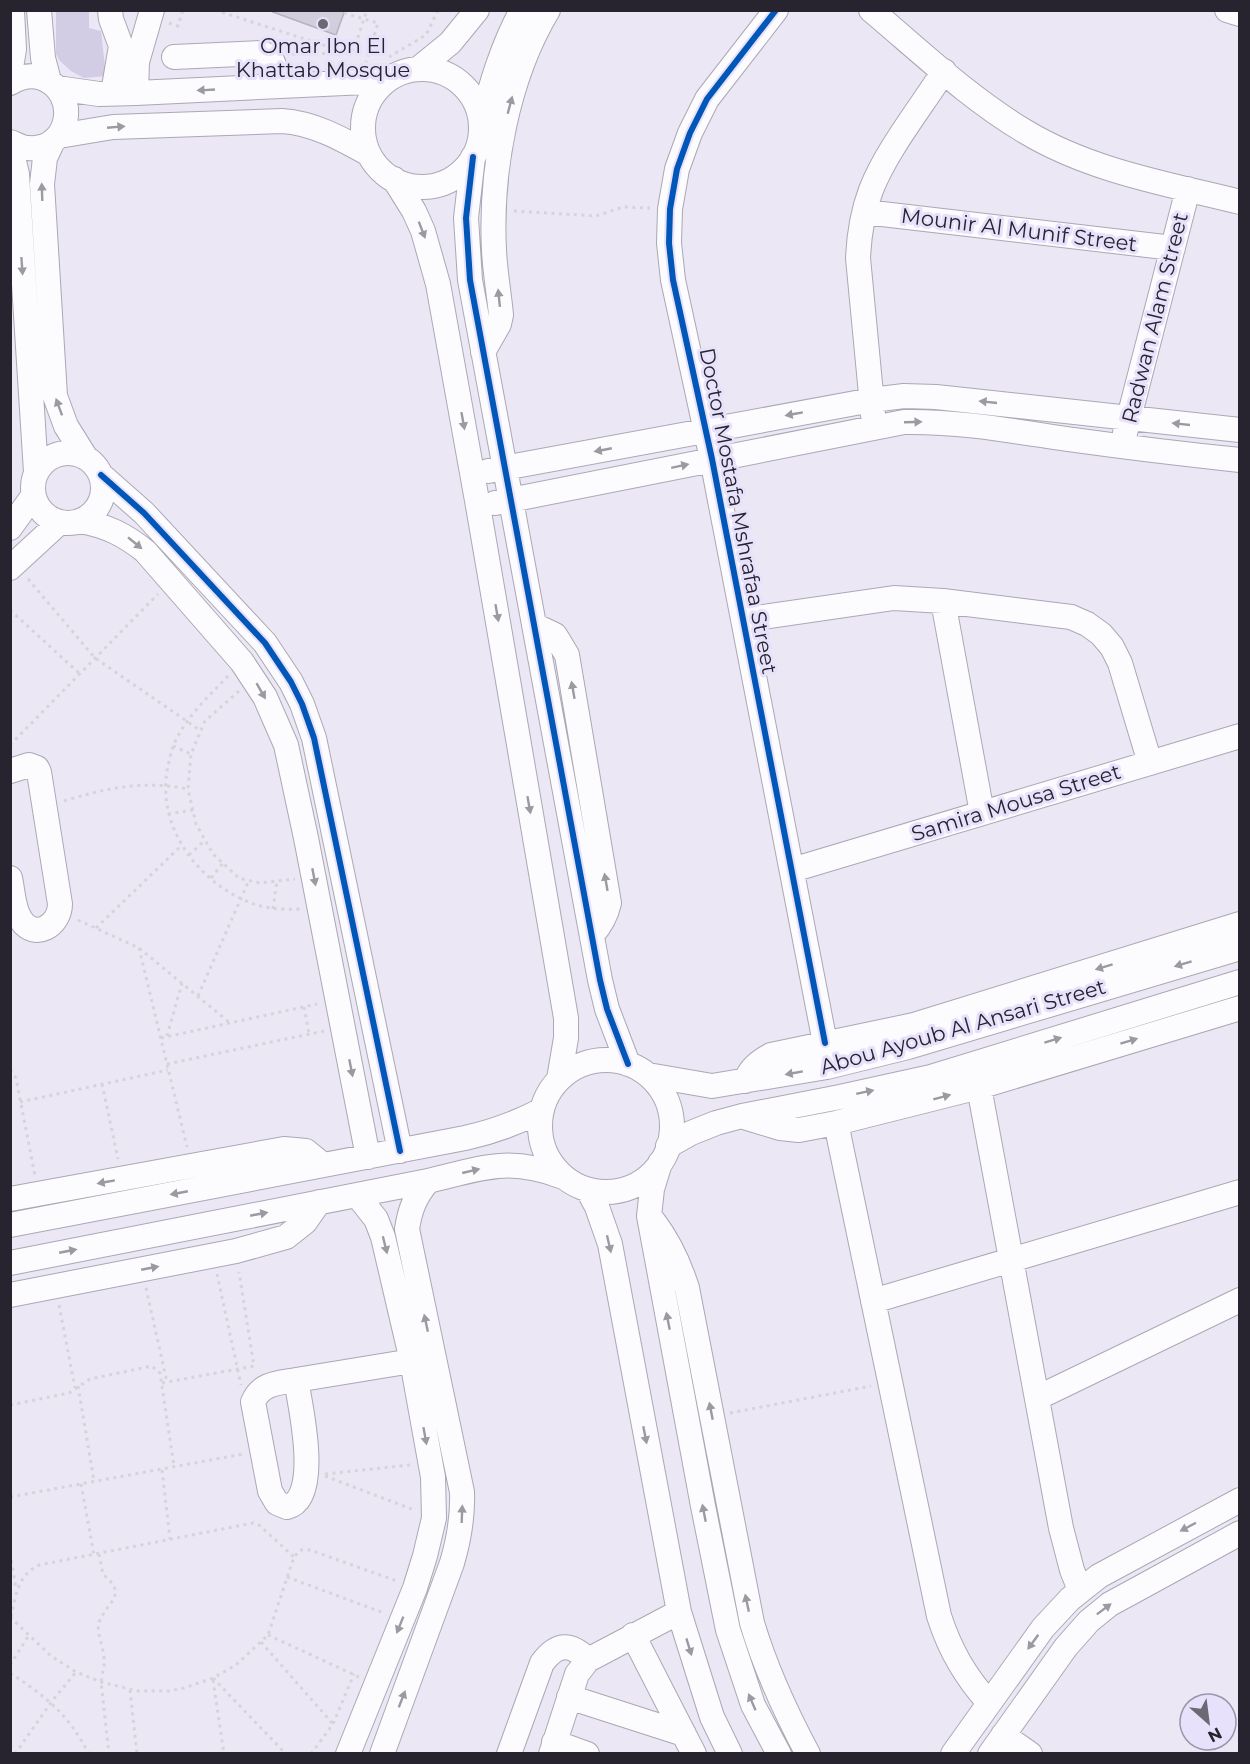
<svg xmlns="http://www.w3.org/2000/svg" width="1250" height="1764" font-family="Montserrat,sans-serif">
<rect width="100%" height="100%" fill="#ebe7f5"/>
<!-- green -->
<path fill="#d3cce5" d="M56,11H89V28L101,31L106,76L84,78L71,71L60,61L56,54Z"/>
<!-- building -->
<path fill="#d3cede" stroke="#b6b2bf" stroke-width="1.5" d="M274,10H345L336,35L273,12Z"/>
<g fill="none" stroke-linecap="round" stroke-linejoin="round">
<defs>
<path id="minor" d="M39,10L43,58L49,81
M110,10L111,19L121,46L113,93
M776,10L707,99L690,133L677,169L670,209L669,243L673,280L712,459L825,1043
M871,10C921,52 970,99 1026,132C1091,171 1168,184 1240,202
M1227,10L1240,14
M174,57L262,53C278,59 275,72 274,86
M418,69L450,43L477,10
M363 128a59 59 0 1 1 118 0a59 59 0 1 1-118 0Z
M10,74L14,49L12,10
M10,83C20,77 31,74 42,78C81,93 70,152 28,148C23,148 16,144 10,142
M57,88L99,94L136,93L366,82L390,78
M136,93L137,62L152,10
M481,124C491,84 502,47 522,10
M59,136L113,127L282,121C314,123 342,139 369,154
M53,141L45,158L42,184L55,396L66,426L86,458
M10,145L17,174L36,472
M473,157L466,218L470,280L600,980L607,1009L628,1064
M394,179L414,211L423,231L438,284L478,506L566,1018V1038L559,1079
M865,212L1173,248
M483,352L499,324L501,315C499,293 495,272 494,250C490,172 507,78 548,10
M873,415L858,258C859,235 863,211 871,190C886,151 921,107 944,71
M1125,433L1188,189
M33 488a35 35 0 1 1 70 0a35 35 0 1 1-70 0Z
M488,471L872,400L904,396L936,397L1240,430
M101,475L144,513L265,643L291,682L302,704L314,738L400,1151
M495,503L904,422C959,421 1013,431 1067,439C1125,447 1182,454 1240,460
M81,521C107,526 125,535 145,551L242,662L265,697L286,745L306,838L368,1157
M10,528L33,496
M10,568L60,522
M943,601L982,813
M743,620L894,598L943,601L1071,617L1087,624L1101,634L1112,647L1120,663L1150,763
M534,625L555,635L567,655L609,903C606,916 601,925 592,935
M10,771L29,765L37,768L39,772L60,904C60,925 35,941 21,920C13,909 13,891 10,878
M792,870L1240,736
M540 1126a66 66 0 1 1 132 0a66 66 0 1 1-132 0Z
M648,1075L712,1086L827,1067L908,1047L1240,948
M745,1081C751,1068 758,1062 771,1055L914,1025L1240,924
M979,1087L1061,1528L1072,1570L1080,1590
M744,1117L780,1128L799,1130L836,1123L979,1087L1240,1008
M836,1123L939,1616C950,1650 965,1676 989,1703
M668,1146L691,1133L716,1123L742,1116L840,1097L931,1077L1240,982
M660,1163L652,1189L649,1216L703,1506L728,1630L753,1705L779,1754
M588,1190L597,1207L610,1244L679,1612L712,1717L730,1754
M10,1199L284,1149L306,1151L323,1165
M654,1222C670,1243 679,1263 687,1288L752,1623C766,1670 785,1711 808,1754
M10,1225L465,1138C493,1132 517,1123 542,1110
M10,1263L428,1181C482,1168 509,1156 563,1177
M10,1295L236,1251L286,1237L305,1222L319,1202
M873,1301L1240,1192
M296,1380C300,1404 322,1499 287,1507L277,1503L270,1491L253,1402C261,1383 278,1383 296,1380Z
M296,1380L412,1361
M1037,1398L1240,1300
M633,1635L694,1754
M569,1697L684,1734
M1003,1735L1030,1754
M554,1742L587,1754
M348,1754L415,1588L425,1556L434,1518L433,1477L427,1444L412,1361L383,1237L376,1219L357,1195
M382,1754L452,1563C459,1539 463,1517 462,1492L407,1229C410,1209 415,1197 428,1181
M509,1754L542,1663C557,1643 570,1642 588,1660
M551,1754L577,1674L588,1660L679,1612
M953,1754L1043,1628L1070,1599L1099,1576L1240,1500
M990,1754L1066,1647L1089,1621L1110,1604L1134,1591L1240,1533"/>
</defs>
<!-- minor casing -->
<use href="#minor" stroke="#aba8b4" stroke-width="26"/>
<!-- path -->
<path stroke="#d6d4d9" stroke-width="3" stroke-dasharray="3 4.5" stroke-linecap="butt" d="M215,10L345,52
M344,13L378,23L366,62
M169,23L178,26L183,10
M292,54L348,53L354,49L367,10
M389,57L426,35L438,10
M514,211L596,216L623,207L650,208
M28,579L95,658L201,731
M10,610L80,674
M228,676C208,697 186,717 174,744C171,750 170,759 168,766C155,825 197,882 251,903C267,909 284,910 301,909
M239,691L205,721L191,754L188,789L196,824L213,854L239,878L260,883L295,879
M10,745L158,594
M173,746L191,754
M64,801C106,788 144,780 188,789
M168,814L193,810
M189,855L205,840
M211,878L223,863
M273,909L277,881
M78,920L139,948L230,1023
M96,928L181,846
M139,948L187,1147
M198,996L249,880
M304,1007L309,1034
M167,1036L182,983
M161,1038L317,1004
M167,1064L324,1031
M10,1070L16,1078L35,1176
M102,1084L118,1159
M20,1102L168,1070
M217,1274L241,1385
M146,1288L167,1382
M59,1305L75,1388
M162,1383L254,1366L239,1272
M78,1386L94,1481
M10,1405L69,1393L90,1379L152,1366L160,1373L174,1466
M730,1413L871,1386
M162,1470L170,1539
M325,1474L410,1465
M325,1476L414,1510
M81,1484L94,1555
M10,1497L243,1454
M10,1553L16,1588
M99,1554L103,1574L112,1583L116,1591L114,1599L105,1611L99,1622L98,1630L104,1655V1666L101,1682L109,1754
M287,1577L384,1613
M10,1617L51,1656L76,1672L101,1682L138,1691H169L184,1688L213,1678L236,1665L268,1635L294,1557L300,1550H310L397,1581
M11,1617C16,1595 17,1576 39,1565L253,1523L259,1525L294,1557
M268,1635L359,1677
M261,1642L333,1724
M10,1665L29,1635
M10,1673C48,1698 67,1713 89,1754
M213,1678L286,1754
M213,1680L224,1754
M130,1690L137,1754
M15,1754L52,1701L76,1672
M311,1754L333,1724L354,1674"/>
<!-- minor -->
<use href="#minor" stroke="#fcfbfe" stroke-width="24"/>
<defs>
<path id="cycleway" d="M776,10L707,99L690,133L677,169L670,209L669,243L673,280L712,459L825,1043
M473,157L466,218L470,280L600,980L607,1009L628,1064
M101,475L144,513L265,643L291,682L302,704L314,738L400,1151"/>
</defs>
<!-- cycleway casing -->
<use href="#cycleway" stroke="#e8e1fb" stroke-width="10"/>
<!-- cycleway -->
<use href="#cycleway" stroke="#0057b8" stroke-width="6"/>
</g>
<!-- one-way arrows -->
<defs><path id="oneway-solid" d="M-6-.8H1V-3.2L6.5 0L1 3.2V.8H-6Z" transform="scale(1.5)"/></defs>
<g fill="#9c9aa1">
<use href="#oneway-solid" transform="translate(206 90) rotate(177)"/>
<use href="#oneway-solid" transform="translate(510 105) rotate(-75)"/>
<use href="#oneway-solid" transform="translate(116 127) rotate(-5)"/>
<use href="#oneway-solid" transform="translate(42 192) rotate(-92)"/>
<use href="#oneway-solid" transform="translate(422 230) rotate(69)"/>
<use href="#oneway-solid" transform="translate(22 266) rotate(86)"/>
<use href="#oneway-solid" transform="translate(499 298) rotate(-96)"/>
<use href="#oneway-solid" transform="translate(988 402) rotate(-174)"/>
<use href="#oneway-solid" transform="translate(59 407) rotate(-110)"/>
<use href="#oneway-solid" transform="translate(794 414) rotate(170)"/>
<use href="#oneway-solid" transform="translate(463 421) rotate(80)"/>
<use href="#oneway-solid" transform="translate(913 422) rotate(-2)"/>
<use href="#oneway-solid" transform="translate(1181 424) rotate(-174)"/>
<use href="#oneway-solid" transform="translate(603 450) rotate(169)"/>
<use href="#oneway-solid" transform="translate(680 466) rotate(-12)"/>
<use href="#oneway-solid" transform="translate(135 543) rotate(39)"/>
<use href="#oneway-solid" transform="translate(497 613) rotate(80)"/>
<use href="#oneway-solid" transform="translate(573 690) rotate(-100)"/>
<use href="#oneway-solid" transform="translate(261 691) rotate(60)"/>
<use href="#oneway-solid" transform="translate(529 805) rotate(80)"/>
<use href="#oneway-solid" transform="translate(314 877) rotate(79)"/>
<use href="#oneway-solid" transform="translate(606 882) rotate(-100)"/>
<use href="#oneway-solid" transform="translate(1183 964) rotate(163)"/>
<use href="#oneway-solid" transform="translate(1104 967) rotate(163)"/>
<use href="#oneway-solid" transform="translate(1053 1040) rotate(-17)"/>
<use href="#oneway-solid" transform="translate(1129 1041) rotate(-17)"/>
<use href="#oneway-solid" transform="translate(351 1068) rotate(79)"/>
<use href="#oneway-solid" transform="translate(794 1073) rotate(170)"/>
<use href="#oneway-solid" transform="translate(865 1092) rotate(-12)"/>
<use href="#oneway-solid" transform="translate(942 1097) rotate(-15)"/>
<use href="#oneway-solid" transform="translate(471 1171) rotate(-13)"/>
<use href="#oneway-solid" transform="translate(106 1182) rotate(170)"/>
<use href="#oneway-solid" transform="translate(179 1193) rotate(169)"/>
<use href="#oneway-solid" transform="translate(259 1214) rotate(-11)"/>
<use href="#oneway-solid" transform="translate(609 1244) rotate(77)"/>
<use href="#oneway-solid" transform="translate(385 1245) rotate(76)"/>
<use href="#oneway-solid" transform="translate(68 1251) rotate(-11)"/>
<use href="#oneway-solid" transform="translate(150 1268) rotate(-11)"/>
<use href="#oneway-solid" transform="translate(668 1321) rotate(-101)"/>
<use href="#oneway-solid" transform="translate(426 1323) rotate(-102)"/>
<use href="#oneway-solid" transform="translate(711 1411) rotate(-101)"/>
<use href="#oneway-solid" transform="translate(645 1435) rotate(79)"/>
<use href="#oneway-solid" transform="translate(425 1436) rotate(80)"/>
<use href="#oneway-solid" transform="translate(704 1513) rotate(-101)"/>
<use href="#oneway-solid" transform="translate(462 1514) rotate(-88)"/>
<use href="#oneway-solid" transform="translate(1188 1527) rotate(152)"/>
<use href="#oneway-solid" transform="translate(747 1603) rotate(-102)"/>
<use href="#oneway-solid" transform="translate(1104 1609) rotate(-37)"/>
<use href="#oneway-solid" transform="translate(400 1625) rotate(112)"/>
<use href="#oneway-solid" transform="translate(1033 1642) rotate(126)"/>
<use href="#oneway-solid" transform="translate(689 1647) rotate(73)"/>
<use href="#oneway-solid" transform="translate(402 1699) rotate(-69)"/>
<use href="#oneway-solid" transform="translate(752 1702) rotate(-113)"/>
</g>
<!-- markers -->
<circle fill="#6c6874" stroke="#e8e1fb" stroke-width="2" cx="323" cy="24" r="6"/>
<g text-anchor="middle" stroke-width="6" stroke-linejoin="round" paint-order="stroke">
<!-- poi labels -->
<g font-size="21" fill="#27242f" stroke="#e8e1fb">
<text x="323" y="53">Omar Ibn El<tspan x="323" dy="24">Khattab Mosque</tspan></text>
</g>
<!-- street labels -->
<g font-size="21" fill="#27242f" stroke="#e8e1fb">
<text transform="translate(1019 230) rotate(7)" y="7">Mounir Al Munif Street</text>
<text transform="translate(1155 318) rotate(-76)" y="7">Radwan Alam Street</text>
<text transform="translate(738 511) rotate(79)" y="7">Doctor Mostafa Mshrafaa Street</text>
<text transform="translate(1016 803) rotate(-17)" y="7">Samira Mousa Street</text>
<text transform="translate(963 1027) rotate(-16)" y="7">Abou Ayoub Al Ansari Street</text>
</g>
</g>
<!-- border -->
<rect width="1250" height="1764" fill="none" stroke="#27242f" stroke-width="24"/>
<!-- north arrow -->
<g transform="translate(1208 1722) rotate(152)"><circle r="28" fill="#e8e1fb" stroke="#9b95a9" stroke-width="1.5"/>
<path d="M0-4.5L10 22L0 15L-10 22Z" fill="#6c6874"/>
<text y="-9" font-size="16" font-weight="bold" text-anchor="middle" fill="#27242f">N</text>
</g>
</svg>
